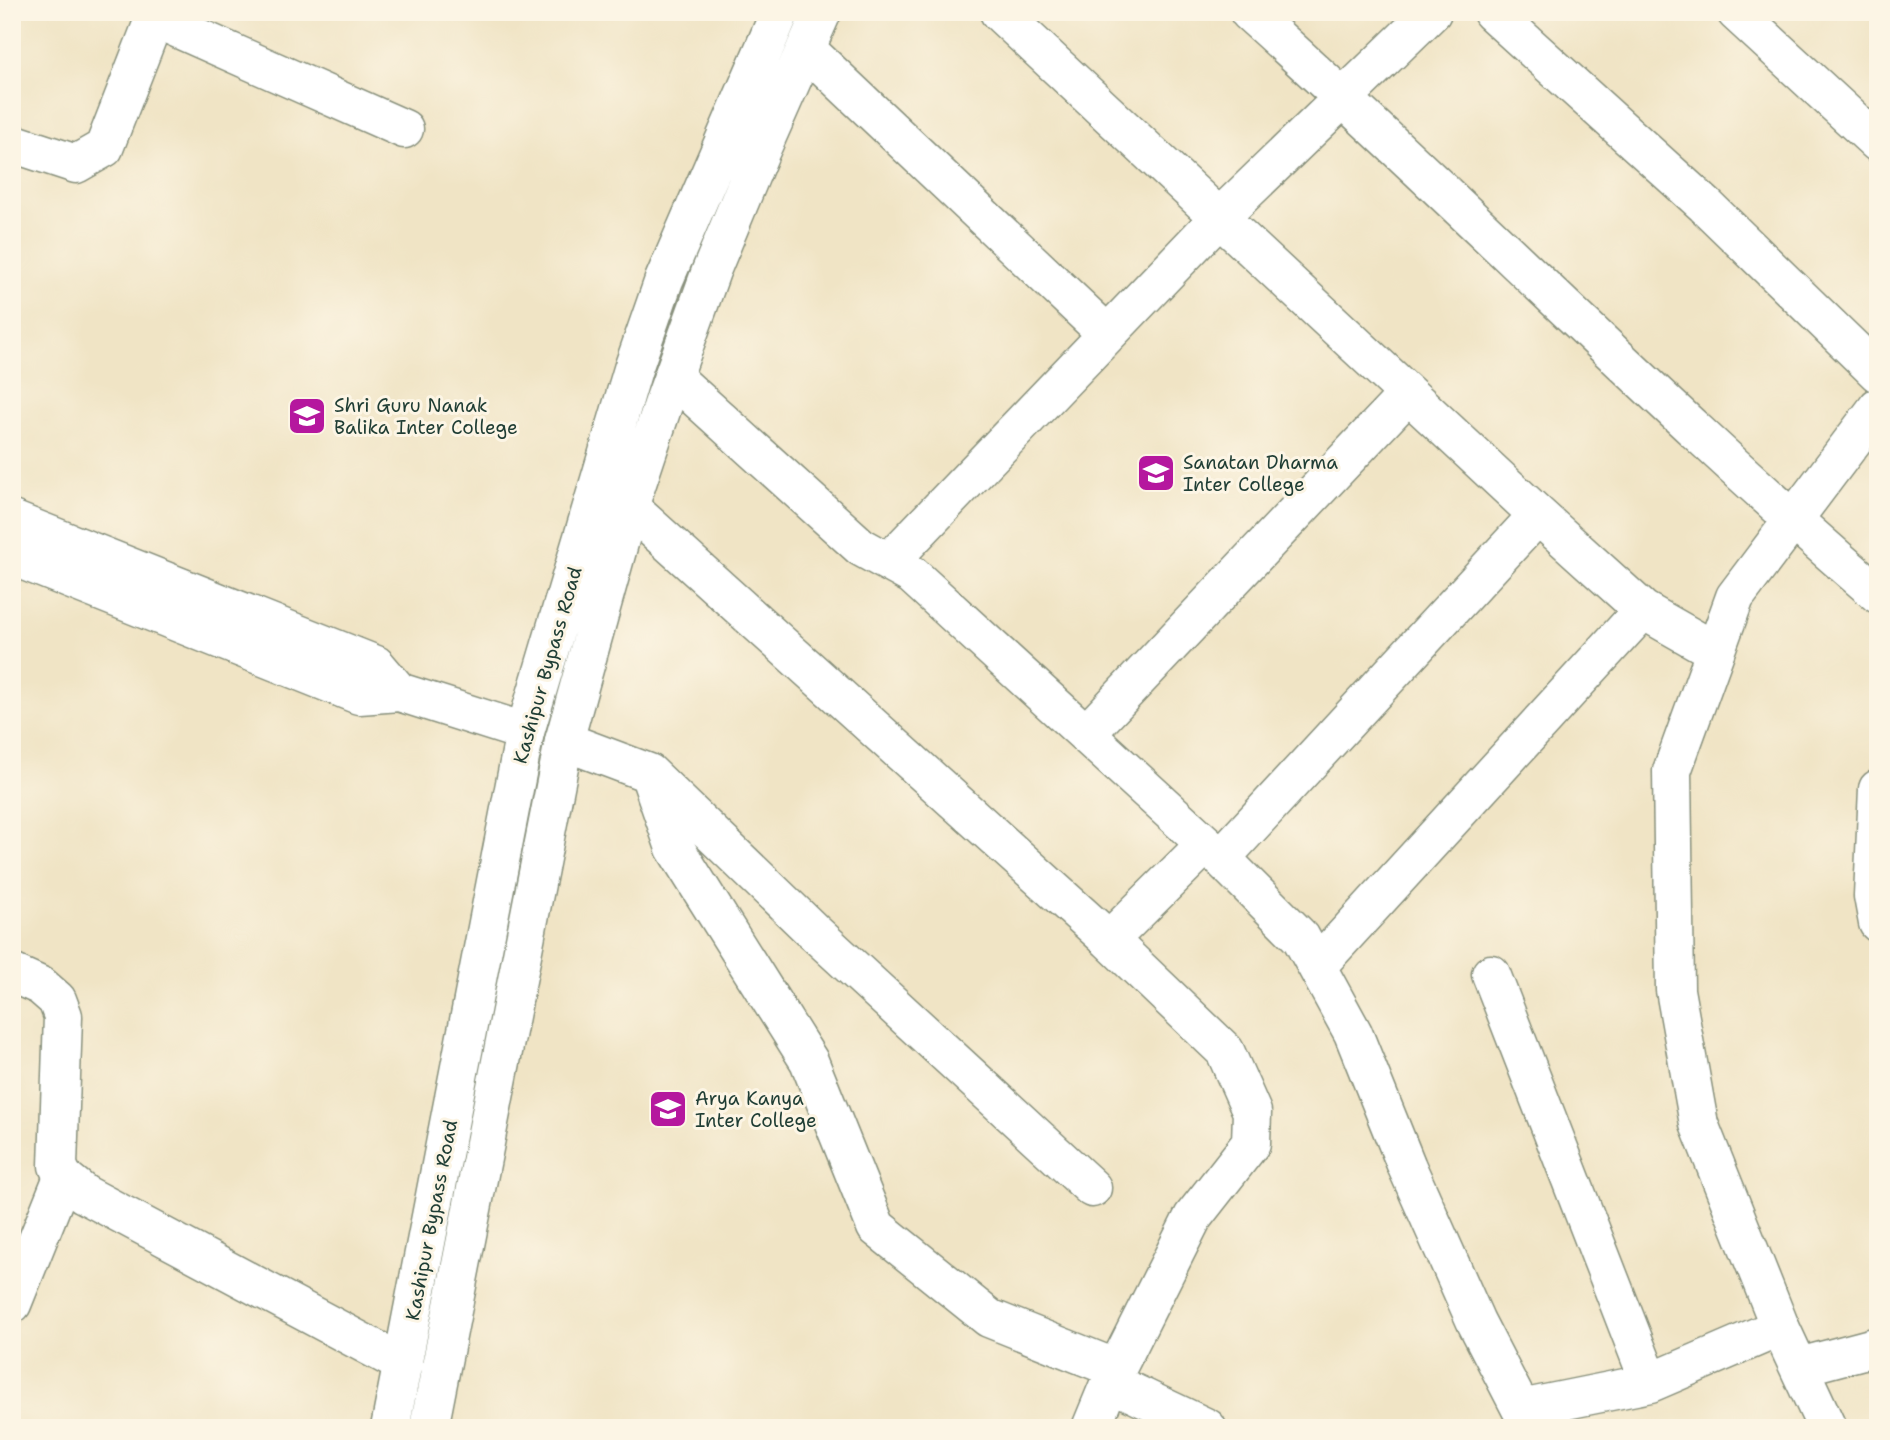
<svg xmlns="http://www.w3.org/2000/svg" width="1890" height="1440" font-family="'Shantell Sans',sans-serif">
<rect width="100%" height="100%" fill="#fcf5e5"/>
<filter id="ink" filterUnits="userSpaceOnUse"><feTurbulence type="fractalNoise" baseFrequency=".0143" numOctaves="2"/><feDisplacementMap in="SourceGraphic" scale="14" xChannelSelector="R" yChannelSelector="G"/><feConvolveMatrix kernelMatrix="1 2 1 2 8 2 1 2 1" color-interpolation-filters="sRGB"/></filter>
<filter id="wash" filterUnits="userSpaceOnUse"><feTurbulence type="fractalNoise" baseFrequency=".00686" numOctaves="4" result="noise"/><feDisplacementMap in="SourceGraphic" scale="28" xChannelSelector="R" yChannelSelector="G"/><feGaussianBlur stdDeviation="1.57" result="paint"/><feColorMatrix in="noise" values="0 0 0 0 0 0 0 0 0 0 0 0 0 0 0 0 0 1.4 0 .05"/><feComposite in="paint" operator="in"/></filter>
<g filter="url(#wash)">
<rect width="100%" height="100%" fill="#f0e4c5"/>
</g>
<g filter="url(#ink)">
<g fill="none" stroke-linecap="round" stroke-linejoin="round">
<defs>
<path id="minor" d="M999,12L1538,515L1643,610L1715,651
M1249,12C1462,203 1661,408 1878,594
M1492,12L1705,205L1878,373
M1736,12L1878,143
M154,18L404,129
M806,49L1107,334
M12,143L76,164L104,148L157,12
M673,377L861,547L912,575L1221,858L1301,938L1353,1033L1407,1167L1476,1322L1521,1409L1650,1383L1780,1327
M629,507L1109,940L1225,1051L1252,1112L1251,1143L1193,1217L1110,1382L1091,1428
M889,562L1220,217L1432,12
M1086,734L1408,394
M564,741L649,773L814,932L1092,1188
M649,773L675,848L809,1061L876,1227L989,1318L1117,1369
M1878,789L1873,896L1878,923
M1221,858L1538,515
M1109,940L1206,844
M1317,966L1643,610
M1491,974L1650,1383
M12,1304L63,1177
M1110,1382L1207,1428"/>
<path id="tertiary" d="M12,520L376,665L399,692
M12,556L359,695L399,692L525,732
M12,973L41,986L57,1000L63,1016L58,1166L63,1177L84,1194L403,1364
M1799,1367L1878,1346
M1827,1428L1780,1327L1699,1124L1675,990L1672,771L1735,597L1878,407"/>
<path id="primary" d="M390,1428L525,732L633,369L664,280L780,12
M429,1428L564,741L629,507L665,399L711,271L761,150L822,12"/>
</defs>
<!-- minor casing -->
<use href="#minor" stroke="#88907c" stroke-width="41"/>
<!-- tertiary casing -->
<use href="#tertiary" stroke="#88907c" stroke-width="41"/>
<!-- primary casing -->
<use href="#primary" stroke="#88907c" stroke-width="41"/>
<!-- minor -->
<use href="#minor" stroke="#fff" stroke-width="38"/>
<!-- tertiary -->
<use href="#tertiary" stroke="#fff" stroke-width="38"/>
<!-- primary -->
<use href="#primary" stroke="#fff" stroke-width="38"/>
</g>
</g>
<!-- icons -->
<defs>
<symbol id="school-square" viewBox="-11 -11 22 22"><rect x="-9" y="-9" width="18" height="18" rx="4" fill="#b5179e" stroke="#fcf5e5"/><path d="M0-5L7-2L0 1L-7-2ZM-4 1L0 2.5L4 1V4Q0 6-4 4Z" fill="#fff"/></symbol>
</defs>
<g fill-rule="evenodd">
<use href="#school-square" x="285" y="394" width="44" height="44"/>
<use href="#school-square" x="1134" y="451" width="44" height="44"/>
<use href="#school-square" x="646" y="1087" width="44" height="44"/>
</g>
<g text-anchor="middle" stroke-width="6" stroke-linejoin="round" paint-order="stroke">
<!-- poi labels -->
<g font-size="19" fill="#1f3d34" stroke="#fcf5e5" text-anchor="start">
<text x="334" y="412">Shri Guru Nanak<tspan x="334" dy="22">Balika Inter College</tspan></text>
<text x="1183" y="469">Sanatan Dharma<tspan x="1183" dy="22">Inter College</tspan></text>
<text x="695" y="1105">Arya Kanya<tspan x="695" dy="22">Inter College</tspan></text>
</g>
<!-- street labels -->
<g font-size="19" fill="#1f3d34" stroke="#fcf5e5">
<text transform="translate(547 665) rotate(-74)" y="7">Kashipur Bypass Road</text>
<text transform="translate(431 1220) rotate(-79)" y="7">Kashipur Bypass Road</text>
</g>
</g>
<!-- margin -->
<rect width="1890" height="1440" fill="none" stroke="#fcf5e5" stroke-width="42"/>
</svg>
